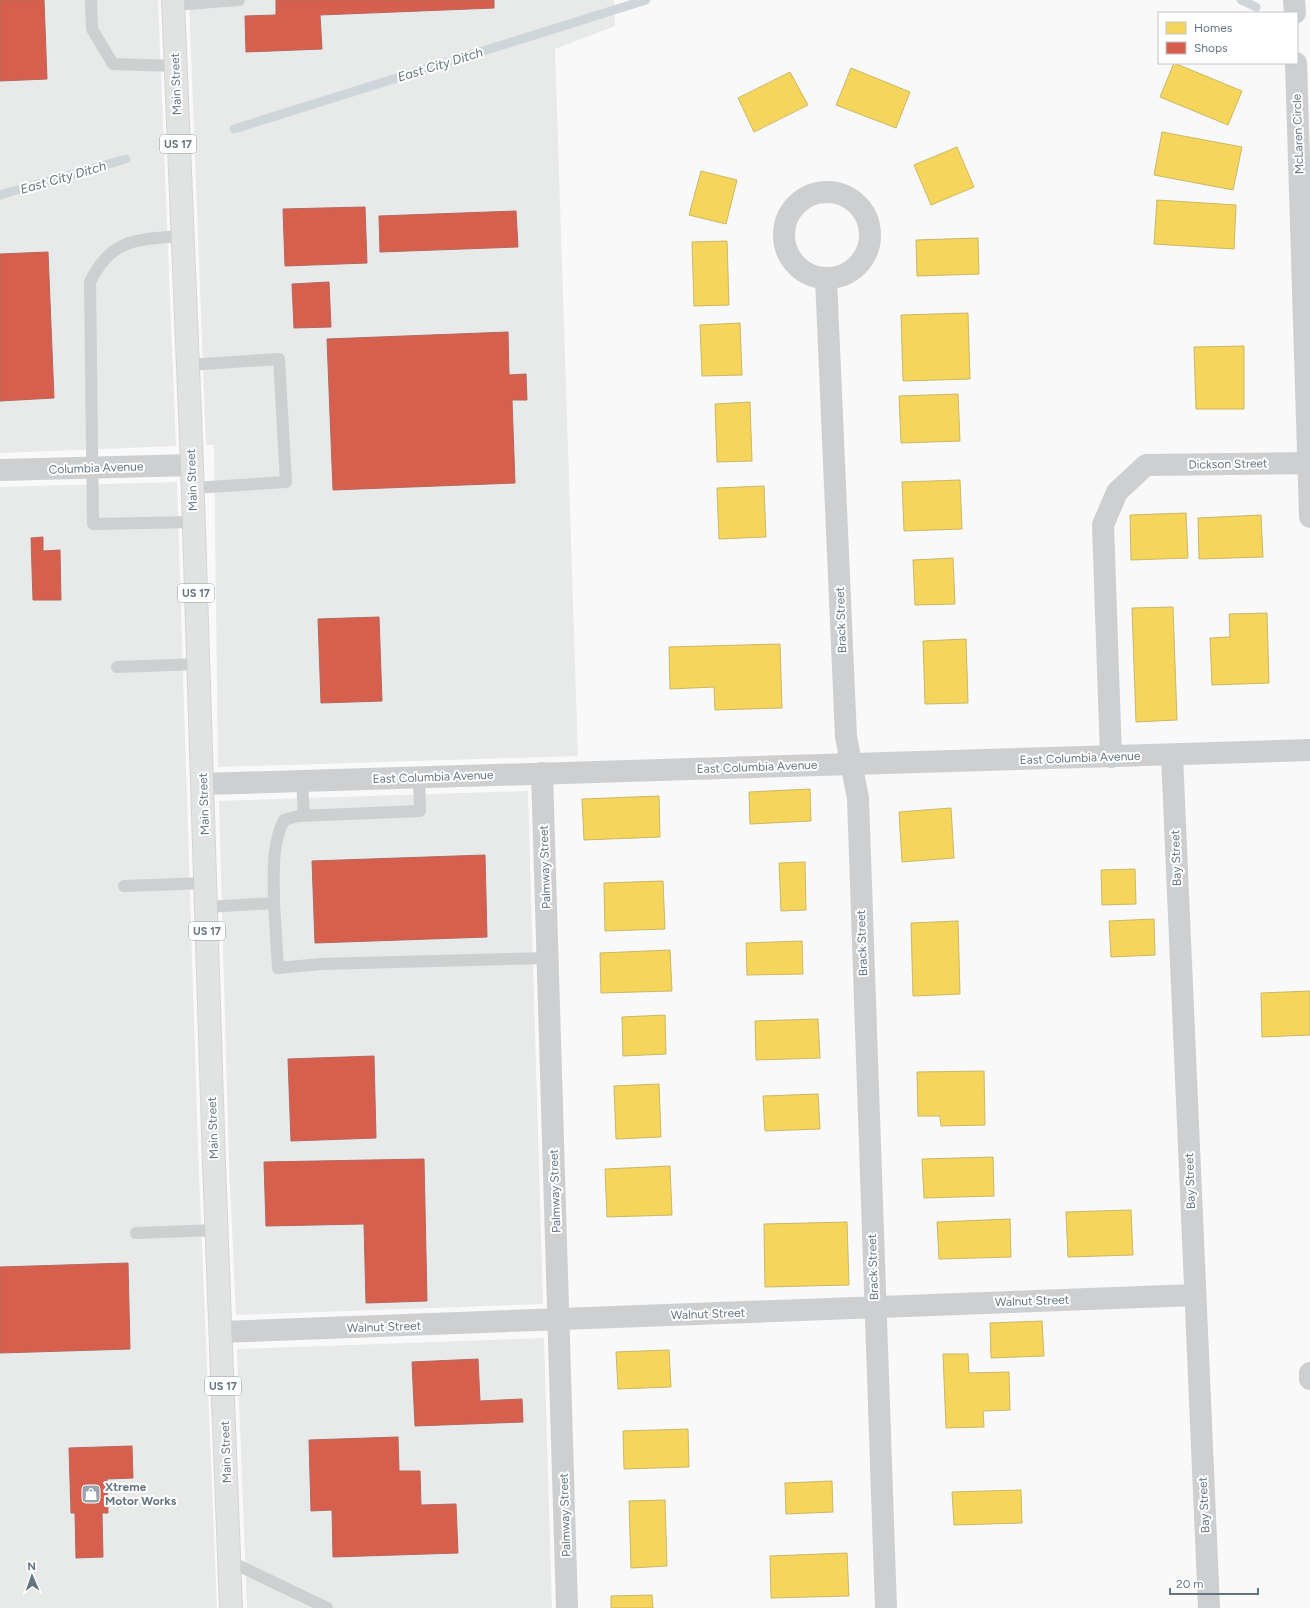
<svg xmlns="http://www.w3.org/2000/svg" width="1310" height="1608" font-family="Figtree,sans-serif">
<rect width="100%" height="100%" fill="#f9f9f9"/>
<!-- built -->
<path fill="#e8e9e9" d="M0,0H158L176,446L0,453Z
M189,0H614L615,26L555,49L578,756L218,767L214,445H206Z
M177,482L198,1148L217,1608H0V487Z
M528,791L543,1304L236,1315L229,1164L219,801Z
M544,1338L552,1608H247L237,1349Z"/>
<!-- homes -->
<path fill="#f6d55c" stroke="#cab868" d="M1174,63L1242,91L1228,125L1160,97Z
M851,68L910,92L896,128L836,105Z
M790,72L808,105L754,132L738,98Z
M1162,132L1242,147L1233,190L1154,175Z
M957,147L974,187L931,205L914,165Z
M701,171L737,180L726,224L689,215Z
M1157,200L1236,205L1234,249L1154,244Z
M978,238L979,274L917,276L916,240Z
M727,241L729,305L694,306L692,242Z
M968,313L970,379L903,381L901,315Z
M740,323L742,375L702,376L700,325Z
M1244,346V409H1196L1194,347Z
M958,394L960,441L901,443L899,396Z
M750,402L752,461L717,462L715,404Z
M960,480L962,529L904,531L902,482Z
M764,486L766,537L719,539L717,488Z
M1186,513L1188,558L1131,560L1130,515Z
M1261,515L1263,557L1199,559L1198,518Z
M953,558L955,604L915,605L913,560Z
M1173,607L1177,720L1136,722L1132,608Z
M1267,613L1269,683L1212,685L1210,638L1230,637L1229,614Z
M966,639L968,703L925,704L923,641Z
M780,644L782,708L715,710L714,687L670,689L669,647Z
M810,789L811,821L750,824L749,792Z
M659,796L660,837L584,840L582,799Z
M951,808L954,858L902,862L899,812Z
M805,862L806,910L781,911L779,863Z
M1135,869L1136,904L1102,905L1101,870Z
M663,881L665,929L605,931L604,883Z
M1154,919L1155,955L1111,957L1109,921Z
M958,921L960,994L913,996L911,923Z
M802,941L803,974L747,975L746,943Z
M670,950L672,991L601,993L600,953Z
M1310,991V1035L1262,1037L1261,993Z
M665,1015L666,1054L623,1056L622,1017Z
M818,1019L820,1058L756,1060L755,1021Z
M984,1071L985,1125L941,1126L940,1116H918L917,1072Z
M659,1084L661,1137L616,1139L614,1086Z
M818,1094L820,1129L765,1131L763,1096Z
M993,1157L994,1196L924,1198L922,1159Z
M670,1166L672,1215L607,1217L605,1169Z
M1131,1210L1133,1255L1068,1257L1066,1212Z
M1010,1219L1011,1257L939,1259L937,1222Z
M847,1222L849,1285L765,1287L764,1224Z
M1042,1321L1044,1356L991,1358L990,1323Z
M669,1350L671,1387L618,1389L616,1352Z
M943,1354H968L969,1373L1009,1372L1010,1410L983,1411L984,1427L946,1428Z
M688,1429L689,1467L624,1469L623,1431Z
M832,1481L833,1512L786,1514L785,1483Z
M1021,1490L1022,1523L954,1525L952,1492Z
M665,1500L667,1566L631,1568L629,1501Z
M847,1553L849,1596L771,1598L770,1556Z
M652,1595L653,1608H611V1596Z"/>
<!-- shops -->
<path fill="#d6604d" stroke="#b4675d" d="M0,0H44L47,79L0,81Z
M276,0H494V8L320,15L322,49L246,52L245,16L276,15Z
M365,207L367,263L285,266L283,209Z
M516,211L518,247L380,252L379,216Z
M48,252L54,398L0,401V254Z
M329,282L331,327L294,328L292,284Z
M508,332L509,375L526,374L527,400H512L515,483L333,490L327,339Z
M43,537V551L60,550L61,600H33L31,538Z
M379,617L382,701L321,703L318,619Z
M485,855L487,937L315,943L312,861Z
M374,1056L376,1138L291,1141L288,1059Z
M424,1159L427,1301L366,1303L364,1224L266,1226L264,1162Z
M128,1263L130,1349L0,1353V1267Z
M478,1359L480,1401L522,1399L523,1422L415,1426L412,1362Z
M398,1437L399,1471H420L421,1505L456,1504L458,1553L333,1557L332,1510L311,1511L309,1440Z
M132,1446L133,1478L107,1479L108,1513H102L103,1557L76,1558L75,1513H71L69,1448Z"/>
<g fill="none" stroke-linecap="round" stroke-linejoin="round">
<!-- stream -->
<path stroke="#ced6d9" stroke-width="9" d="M1241,0L1256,7
M234,129L646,0
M0,195L126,159"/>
<defs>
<path id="primary" d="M173,0L192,465L214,1164L231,1608"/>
</defs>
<!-- primary casing -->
<use href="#primary" stroke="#d5d6d7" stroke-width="24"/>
<!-- service -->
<path stroke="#cecfd0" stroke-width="12" d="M91,0L92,29L113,64L175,66
M173,5L239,0
M182,236C137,240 112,237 90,282L93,524L194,522
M187,365L279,359L286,482L193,488
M117,667L199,664
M302,781L304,816
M124,886L206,883
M274,903C274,875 271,846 284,820L298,816L420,811L419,777
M207,907L274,903L278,968L321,964L548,958
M136,1233L217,1230
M229,1561L327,1608"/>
<!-- minor -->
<path stroke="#cecfd0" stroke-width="22" d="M1294,0L1295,13
M1296,63L1310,517
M784 235a43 43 0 1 1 86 0a43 43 0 1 1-86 0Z
M826,279L846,737L858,798L886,1608
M1172,755L1209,1608
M1111,757L1103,525L1117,492L1146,465L1310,463
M542,773L567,1608
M221,1332L1195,1295
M1310,1373V1379"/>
<!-- tertiary -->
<path stroke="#cecfd0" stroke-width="22" d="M0,470L192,465
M203,784L1310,750"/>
<!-- primary -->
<use href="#primary" stroke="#e1e2e2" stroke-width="22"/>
</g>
<!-- icons -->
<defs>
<symbol id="shop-square" viewBox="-11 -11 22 22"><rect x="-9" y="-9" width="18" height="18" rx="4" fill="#99a4ac" stroke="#fff"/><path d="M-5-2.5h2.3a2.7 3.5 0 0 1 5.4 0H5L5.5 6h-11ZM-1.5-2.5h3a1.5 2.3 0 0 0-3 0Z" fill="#fff"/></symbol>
</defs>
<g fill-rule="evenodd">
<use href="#shop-square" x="80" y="1483" width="22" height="22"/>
</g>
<g text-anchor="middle" stroke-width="4" stroke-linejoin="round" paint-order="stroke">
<!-- shield labels -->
<g fill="#fff" stroke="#939fa8" stroke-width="1">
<rect x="160" y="135" width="36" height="18" rx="3"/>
<rect x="178" y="584" width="36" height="18" rx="3"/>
<rect x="189" y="922" width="36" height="18" rx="3"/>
<rect x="205" y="1377" width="36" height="18" rx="3"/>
</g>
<g font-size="11" font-weight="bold" fill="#657683">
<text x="178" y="148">US 17</text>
<text x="196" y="597">US 17</text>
<text x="207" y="935">US 17</text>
<text x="223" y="1390">US 17</text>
</g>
<!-- street labels -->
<g font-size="12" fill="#657683" stroke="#fff">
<text transform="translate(176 84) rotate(-92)" y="4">Main Street</text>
<text transform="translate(1298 134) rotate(-92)" y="4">McLaren Circle</text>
<text transform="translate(1228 464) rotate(-1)" y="4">Dickson Street</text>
<text transform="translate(96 468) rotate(-2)" y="4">Columbia Avenue</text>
<text transform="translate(192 480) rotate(-92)" y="4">Main Street</text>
<text transform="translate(841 620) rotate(-92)" y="4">Brack Street</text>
<text transform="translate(1080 758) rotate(-2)" y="4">East Columbia Avenue</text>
<text transform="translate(757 767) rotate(-2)" y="4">East Columbia Avenue</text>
<text transform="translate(433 777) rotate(-2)" y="4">East Columbia Avenue</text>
<text transform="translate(204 804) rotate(-92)" y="4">Main Street</text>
<text transform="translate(1176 858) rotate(-92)" y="4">Bay Street</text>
<text transform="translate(545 867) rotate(-92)" y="4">Palmway Street</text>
<text transform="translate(862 943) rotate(-92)" y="4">Brack Street</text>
<text transform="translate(213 1128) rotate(-92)" y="4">Main Street</text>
<text transform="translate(1190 1181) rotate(-92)" y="4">Bay Street</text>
<text transform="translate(555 1191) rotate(-92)" y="4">Palmway Street</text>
<text transform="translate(873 1267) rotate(-92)" y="4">Brack Street</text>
<text transform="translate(1032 1301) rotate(-2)" y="4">Walnut Street</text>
<text transform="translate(708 1314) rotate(-2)" y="4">Walnut Street</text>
<text transform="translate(384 1327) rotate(-2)" y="4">Walnut Street</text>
<text transform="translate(226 1452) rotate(-92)" y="4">Main Street</text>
<text transform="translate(1204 1505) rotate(-93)" y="4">Bay Street</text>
<text transform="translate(565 1515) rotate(-92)" y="4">Palmway Street</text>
</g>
<!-- poi labels -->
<g font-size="12" font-weight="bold" fill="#657683" stroke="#fff" text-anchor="start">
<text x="105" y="1491">Xtreme<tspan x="105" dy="14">Motor Works</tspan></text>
</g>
<!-- water labels -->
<g font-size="13" font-style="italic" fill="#60757c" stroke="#fff">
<text transform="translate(440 64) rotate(-17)" y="5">East City Ditch</text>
<text transform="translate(63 177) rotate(-16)" y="5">East City Ditch</text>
</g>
</g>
<!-- legend -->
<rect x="1158" y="12" width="140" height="52" fill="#ffffff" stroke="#c1c8cd"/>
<rect x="1166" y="22" width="20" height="12" fill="#f6d55c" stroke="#c1c8cd"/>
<text x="1194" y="32" font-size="12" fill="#657683">Homes</text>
<rect x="1166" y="42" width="20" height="12" fill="#d6604d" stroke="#c1c8cd"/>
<text x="1194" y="52" font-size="12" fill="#657683">Shops</text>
<!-- north arrow -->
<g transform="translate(32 1576) rotate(358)" stroke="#ffffff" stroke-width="3" paint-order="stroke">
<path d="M0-3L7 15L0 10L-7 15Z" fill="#657683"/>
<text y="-6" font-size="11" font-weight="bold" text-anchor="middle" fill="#657683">N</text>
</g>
<!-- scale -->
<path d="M1170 1588v6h88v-6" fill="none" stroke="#657683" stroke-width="2"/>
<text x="1176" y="1588" font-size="12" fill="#657683" stroke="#ffffff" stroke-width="3" paint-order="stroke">20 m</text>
</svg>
